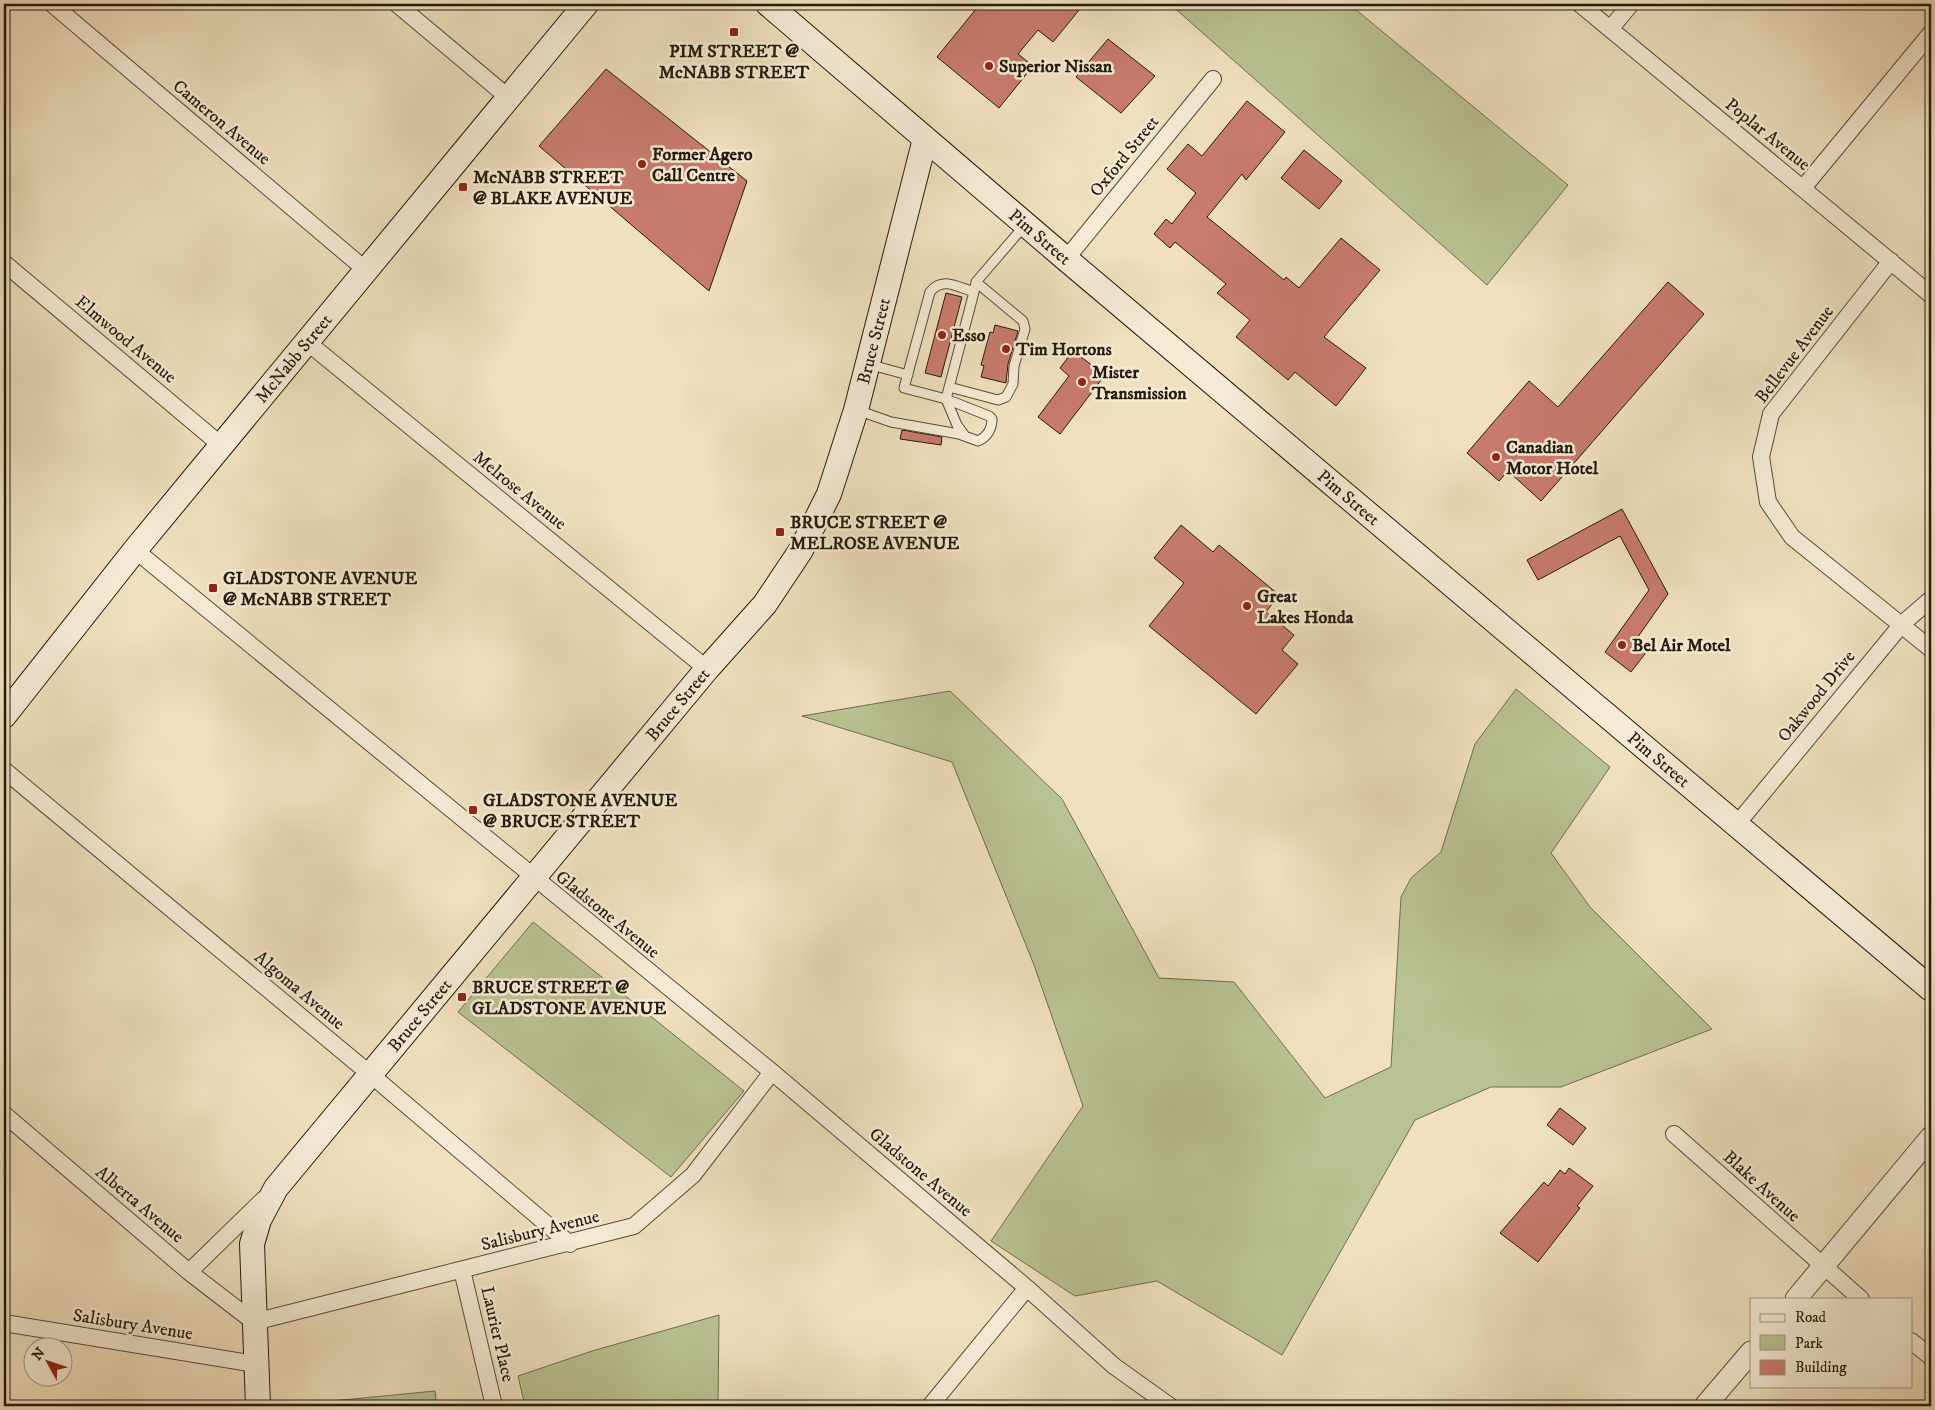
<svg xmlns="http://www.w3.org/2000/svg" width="1935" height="1410" font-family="'IM FELL DW Pica',serif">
<rect width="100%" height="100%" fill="#f0e0bf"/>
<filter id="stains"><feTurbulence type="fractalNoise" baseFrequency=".004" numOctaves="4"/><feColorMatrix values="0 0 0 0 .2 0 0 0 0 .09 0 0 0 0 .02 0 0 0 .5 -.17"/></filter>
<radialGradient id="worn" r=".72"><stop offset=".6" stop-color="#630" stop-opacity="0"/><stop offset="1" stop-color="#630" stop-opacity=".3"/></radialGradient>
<!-- green -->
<path fill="#b9c292" stroke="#6e6e50" d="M1170,4H1349L1568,185L1487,285Z
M1516,689L1610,767L1551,853L1590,907L1712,1029L1561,1087H1491L1415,1120L1282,1355L1157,1281L1075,1296L991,1241L1083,1106L1034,965L952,762L802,716L950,691L1062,799L1159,978L1234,982L1325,1098L1391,1067L1401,897L1411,878L1441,852L1475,744Z
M533,922L744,1091L671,1177L458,1012Z
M719,1315L718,1406H525L518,1376L592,1351Z
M435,1391L437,1406H331L332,1401Z"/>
<!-- building -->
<path fill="#c87b6e" stroke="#241a0d" d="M980,4H1084L1053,42L1038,30L1018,54L1033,66L999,108L937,57Z
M1108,39L1155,76L1121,113L1076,77Z
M606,69L747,181L709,291L539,146Z
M1247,101L1285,132L1246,180L1242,174L1207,217L1284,280L1286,277L1299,288L1341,238L1380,270L1324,337L1366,368L1336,406L1295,372L1288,380L1236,337L1250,320L1217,293L1226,284L1175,242L1170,248L1154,234L1166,219L1172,224L1196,193L1167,169L1188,144L1202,156Z
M1304,150L1342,181L1319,209L1281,178Z
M1668,282L1704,314L1541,501L1508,471L1499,481L1467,453L1529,381L1558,407Z
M946,293L962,297L941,377L925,373Z
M995,325L1018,331L1008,364L1006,383L981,377L984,366L981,365L990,332L993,333Z
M1073,351L1105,375L1060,434L1038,417L1069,376L1060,368Z
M902,430L942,437L941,445L900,439Z
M1622,509L1668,594L1635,641L1648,650L1631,672L1605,652L1649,590L1620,536L1538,580L1527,560Z
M1181,525L1213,552L1219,545L1279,595L1266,612L1294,635L1282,650L1298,664L1256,714L1149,626L1184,583L1154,558Z
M1560,1108L1586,1128L1573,1145L1547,1125Z
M1569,1168L1593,1186L1577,1206L1580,1208L1538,1262L1500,1233L1544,1182L1548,1186L1560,1170L1565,1174Z"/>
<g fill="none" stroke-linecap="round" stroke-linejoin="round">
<defs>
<path id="service" d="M974,292C958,287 942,276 930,292L904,388L946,399L974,292L976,282L1025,225
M868,364L908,375
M949,387L998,400L1006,397L1013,384L1014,366L1025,329L1023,321L976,282
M946,399L957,425L965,436
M857,410L891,422L959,434L978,441C987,437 992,429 992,419L989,416L946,399"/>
<path id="minor" d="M52,4L367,271
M397,4L509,98
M1580,4L1931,295
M1610,29L1631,4
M1803,188L1931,33
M1066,259L1213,79
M1891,261L1771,414L1761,457L1768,502L1792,537L1931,649
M4,263L222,446
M307,342L707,669
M135,550L772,1072L1027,1288L1114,1366L1170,1406
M4,770L370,1074L570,1244
M1737,824L1902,624L1931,599
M4,1114L189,1272L254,1322L634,1226L693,1175L772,1072
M1674,1134L1861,1299
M462,1270L494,1406
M189,1272L264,1199
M4,1323L256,1364
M1911,1341L1931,1357
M930,1406L1027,1288"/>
<path id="tertiary" d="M1796,1299L1931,1137
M1705,1406L1751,1352"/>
<g id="secondary">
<path id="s1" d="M768,4L1066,259L1931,989"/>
<path id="s2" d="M4,716L135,550L586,4"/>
<path id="s3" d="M258,1406L252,1244L259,1220L276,1188L707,669L765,604L801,550L829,494L856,410L925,139"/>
</g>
</defs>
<!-- service casing -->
<use href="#service" stroke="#574c3a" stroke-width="11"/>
<!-- minor casing -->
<use href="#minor" stroke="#574c3a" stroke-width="18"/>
<!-- tertiary casing -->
<use href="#tertiary" stroke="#574c3a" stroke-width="23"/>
<!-- secondary casing -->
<use href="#secondary" stroke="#241a0d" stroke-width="26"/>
<!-- service -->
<use href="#service" stroke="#f5ebd5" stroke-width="9"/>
<!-- minor -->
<use href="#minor" stroke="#f5ebd5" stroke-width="16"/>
<!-- tertiary -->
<use href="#tertiary" stroke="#f5ebd5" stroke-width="21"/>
<!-- secondary -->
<use href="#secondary" stroke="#f5ebd5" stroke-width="24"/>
</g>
<!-- markers -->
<g fill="#8f2418" stroke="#f5ebd5" stroke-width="2">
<rect x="729" y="27" width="10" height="10" rx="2.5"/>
<circle cx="989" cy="66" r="5"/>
<circle cx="642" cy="164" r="5"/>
<rect x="458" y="182" width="10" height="10" rx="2.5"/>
<circle cx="942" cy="335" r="5"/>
<circle cx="1006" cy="349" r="5"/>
<circle cx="1082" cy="382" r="5"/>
<circle cx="1496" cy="457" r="5"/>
<rect x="775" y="527" width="10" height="10" rx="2.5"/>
<rect x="208" y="583" width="10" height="10" rx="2.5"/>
<circle cx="1247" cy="606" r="5"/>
<circle cx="1622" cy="645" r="5"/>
<rect x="468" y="805" width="10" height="10" rx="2.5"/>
<rect x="457" y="992" width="10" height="10" rx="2.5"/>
</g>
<g text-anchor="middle" stroke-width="5" stroke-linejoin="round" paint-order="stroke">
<!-- poi labels -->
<g font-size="18" font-weight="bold" fill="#241a0d" stroke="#f5ebd5" text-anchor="start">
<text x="734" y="57" text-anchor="middle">PIM STREET @<tspan x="734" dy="21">McNABB STREET</tspan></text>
<text x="999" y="72">Superior Nissan</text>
<text x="652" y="160">Former Agero<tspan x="652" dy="21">Call Centre</tspan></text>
<text x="473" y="183">McNABB STREET<tspan x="473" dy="21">@ BLAKE AVENUE</tspan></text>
<text x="952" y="341">Esso</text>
<text x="1016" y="355">Tim Hortons</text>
<text x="1092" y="378">Mister<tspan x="1092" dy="21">Transmission</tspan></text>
<text x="1506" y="453">Canadian<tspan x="1506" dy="21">Motor Hotel</tspan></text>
<text x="790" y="528">BRUCE STREET @<tspan x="790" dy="21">MELROSE AVENUE</tspan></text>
<text x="223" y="584">GLADSTONE AVENUE<tspan x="223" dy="21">@ McNABB STREET</tspan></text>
<text x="1257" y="602">Great<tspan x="1257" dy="21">Lakes Honda</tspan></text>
<text x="1632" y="651">Bel Air Motel</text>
<text x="483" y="806">GLADSTONE AVENUE<tspan x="483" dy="21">@ BRUCE STREET</tspan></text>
<text x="472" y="993">BRUCE STREET @<tspan x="472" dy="21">GLADSTONE AVENUE</tspan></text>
</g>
<!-- street labels -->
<g font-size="18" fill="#241a0d" stroke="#f5ebd5">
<text transform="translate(222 122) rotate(40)" y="6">Cameron Avenue</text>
<text transform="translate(1768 134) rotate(39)" y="6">Poplar Avenue</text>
<text transform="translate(1124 156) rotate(-51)" y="6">Oxford Street</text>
<text dy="6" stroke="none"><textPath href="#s1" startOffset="358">Pim Street</textPath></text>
<text transform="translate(126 339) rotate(40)" y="6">Elmwood Avenue</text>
<text dy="6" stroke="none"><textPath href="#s3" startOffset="1272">Bruce Street</textPath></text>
<text transform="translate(1794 354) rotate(-53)" y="6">Bellevue Avenue</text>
<text dy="6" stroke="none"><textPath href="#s2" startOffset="460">McNabb Street</textPath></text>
<text transform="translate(520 490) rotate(39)" y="6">Melrose Avenue</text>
<text dy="6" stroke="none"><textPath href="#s1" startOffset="762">Pim Street</textPath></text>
<text transform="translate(1816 696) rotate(-51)" y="6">Oakwood Drive</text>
<text dy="6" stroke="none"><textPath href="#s3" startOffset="852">Bruce Street</textPath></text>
<text dy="6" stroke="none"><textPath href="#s1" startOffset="1168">Pim Street</textPath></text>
<text transform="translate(608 914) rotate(39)" y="6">Gladstone Avenue</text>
<text transform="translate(300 990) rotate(40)" y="6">Algoma Avenue</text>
<text dy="6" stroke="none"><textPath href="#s3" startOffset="448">Bruce Street</textPath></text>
<text transform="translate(921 1172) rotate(40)" y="6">Gladstone Avenue</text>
<text transform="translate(1762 1186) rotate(42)" y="6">Blake Avenue</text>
<text transform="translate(140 1204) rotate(40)" y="6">Alberta Avenue</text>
<text transform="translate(540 1230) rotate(-14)" y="6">Salisbury Avenue</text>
<text transform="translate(133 1324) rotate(9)" y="6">Salisbury Avenue</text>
<text transform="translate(498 1334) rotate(77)" y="6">Laurier Place</text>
</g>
</g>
<!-- margin -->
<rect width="1935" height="1410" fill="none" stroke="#f0e0bf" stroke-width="20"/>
<rect x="5" y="5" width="1925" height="1400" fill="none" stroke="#241a0d" stroke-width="2.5"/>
<rect x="10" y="10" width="1915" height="1390" fill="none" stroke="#241a0d"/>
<!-- legend -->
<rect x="1750" y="1298" width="162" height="90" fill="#f5ebd5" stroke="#a19785"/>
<rect x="1760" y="1314" width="25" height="8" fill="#f5ebd5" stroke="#a19785"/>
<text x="1795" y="1322" font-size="15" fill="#241a0d">Road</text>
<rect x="1760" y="1335" width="25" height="15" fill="#b9c292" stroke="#a19785"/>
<text x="1795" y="1348" font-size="15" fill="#241a0d">Park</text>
<rect x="1760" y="1360" width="25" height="15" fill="#c87b6e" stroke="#a19785"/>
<text x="1795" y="1372" font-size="15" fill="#241a0d">Building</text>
<!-- north arrow -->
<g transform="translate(48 1362) rotate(310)"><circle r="24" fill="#f5ebd5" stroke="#a19785"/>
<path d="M0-4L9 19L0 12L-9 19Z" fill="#8f2418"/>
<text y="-8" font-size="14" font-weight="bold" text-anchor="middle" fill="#241a0d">N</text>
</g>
<rect width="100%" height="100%" filter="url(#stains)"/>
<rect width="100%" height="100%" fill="url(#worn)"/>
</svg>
